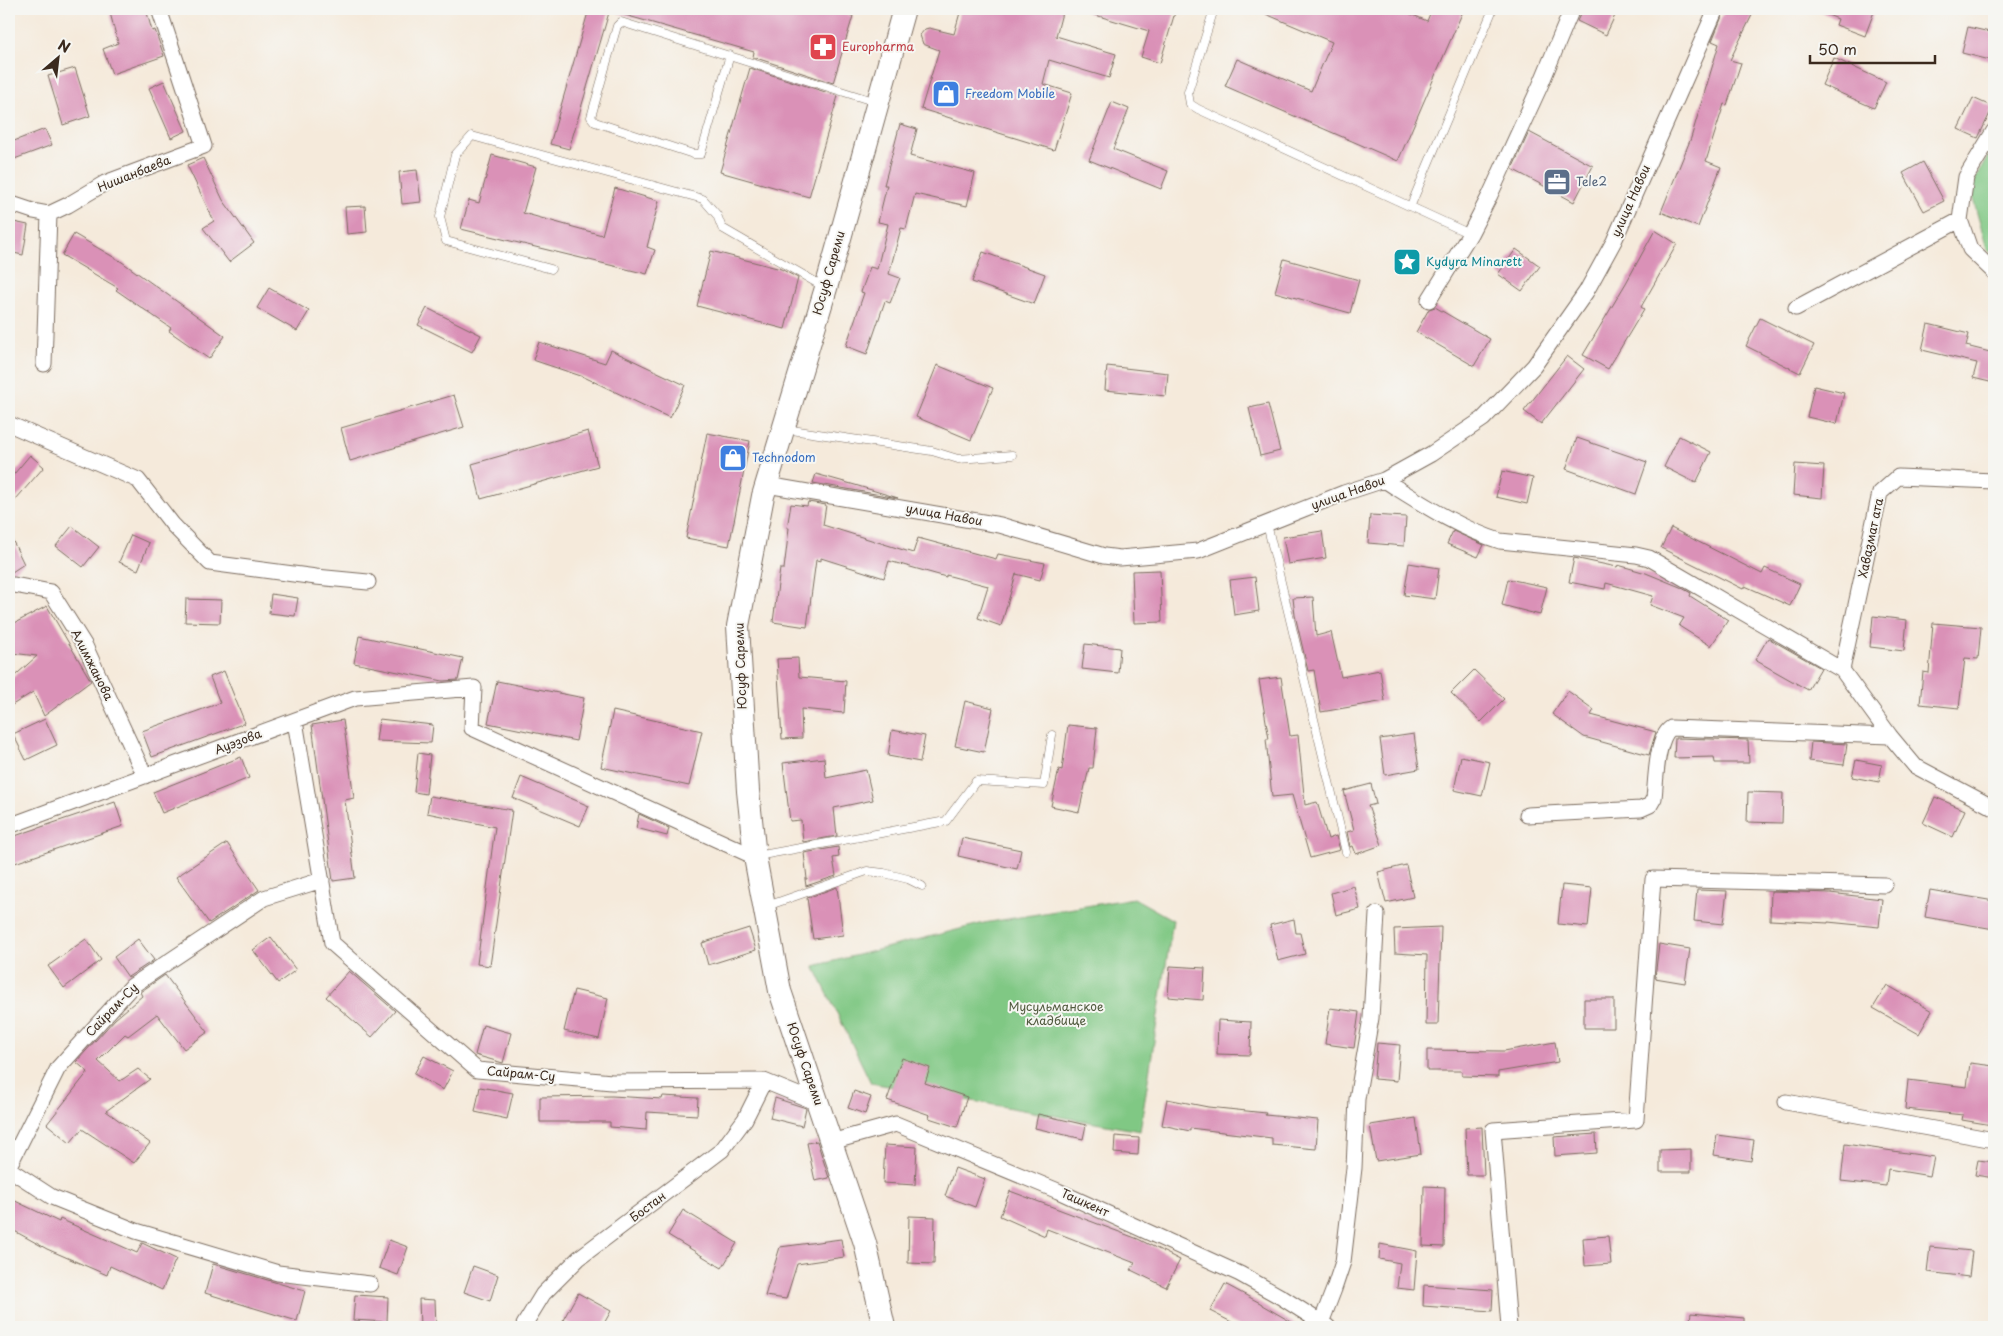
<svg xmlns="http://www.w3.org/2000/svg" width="2003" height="1336" font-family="'Playpen Sans',sans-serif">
<rect width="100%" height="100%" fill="#f6f6f2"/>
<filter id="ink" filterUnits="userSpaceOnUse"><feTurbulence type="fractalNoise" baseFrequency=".02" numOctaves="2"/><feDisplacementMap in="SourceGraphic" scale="10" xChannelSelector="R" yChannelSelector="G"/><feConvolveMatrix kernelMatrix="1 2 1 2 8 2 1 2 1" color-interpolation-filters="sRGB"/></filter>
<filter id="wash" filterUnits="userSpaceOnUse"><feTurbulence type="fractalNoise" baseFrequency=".0096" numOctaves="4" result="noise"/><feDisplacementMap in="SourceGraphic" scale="20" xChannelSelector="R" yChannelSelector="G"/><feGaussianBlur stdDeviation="1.12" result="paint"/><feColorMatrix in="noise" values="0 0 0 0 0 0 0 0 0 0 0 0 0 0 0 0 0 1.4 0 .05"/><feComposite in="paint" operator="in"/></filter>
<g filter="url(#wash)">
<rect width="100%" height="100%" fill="#f5eadb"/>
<!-- green -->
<path fill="#80c884" stroke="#5e7951" d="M1994,146V256L1987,249L1970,188Z
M1134,898L1173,920L1140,1131L871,1083L814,966L984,923Z"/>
<g id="blocks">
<!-- building -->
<path fill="#da91b7" d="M109,9H146L152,31L155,30L164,56L112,74L103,49L118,43Z
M589,9H610L569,149L550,144Z
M618,9H830L853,16L833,83L753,57L754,52L618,13Z
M961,9H1063L1056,36L1116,54L1109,78L1049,60L1043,84L1072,93L1054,150L921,109L939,50L923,44L920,35L925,29L929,28L954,34Z
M1085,9H1176L1160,63L1141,57L1149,31L1085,12Z
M1254,9H1399L1427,21L1432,9H1464L1398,161L1225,86L1237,59L1311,91L1332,42Z
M1583,9H1618L1606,35L1577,21Z
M1725,9H1755L1730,60L1741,63L1727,105L1724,104L1706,161L1721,167L1698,227L1661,212L1691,138L1719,44L1712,41Z
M1815,9H1875L1865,36L1836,25L1838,19L1815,10Z
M1968,27L1994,33V61L1962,53Z
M1834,58L1886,82L1874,108L1822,85Z
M75,68L90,116L63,125L48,76Z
M750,68L838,96L809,197L720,172Z
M164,81L186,131L171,138L149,88Z
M1973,98L1993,107L1978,138L1958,129Z
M1112,102L1129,109L1113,149L1168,171L1161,189L1089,160Z
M900,124L917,129L910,156L975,173L967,206L915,194L906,229L901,228L889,274L900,278L890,303L885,301L867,354L846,346L864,293L861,292L870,267L877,269L888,224L878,222L887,185H884Z
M45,129L52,145L9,161V143Z
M1529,132L1593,166L1574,202L1512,169Z
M492,155L536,167L523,213L602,235L615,188L659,201L647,247L655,250L647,274L461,229L469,200L479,203Z
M203,158L223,200L254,243L229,262L203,228L214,221L187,165Z
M1923,162L1944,201L1924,211L1903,173Z
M417,170L421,202L402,204L399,172Z
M365,206L367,232L347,234L345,207Z
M9,221L28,225L23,255L9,252Z
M1655,230L1677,244L1641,307L1644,309L1608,369L1583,355L1626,283Z
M74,234L122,262L225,336L209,359L169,331L171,328L116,290L118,288L62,255Z
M1516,249L1540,266L1522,291L1498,274Z
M711,251L781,269L798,278L785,329L697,306Z
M983,252L1045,274L1034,304L972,282Z
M1284,259L1359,280L1350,313L1275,292Z
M269,288L309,311L297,331L257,308Z
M1435,307L1490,339L1474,366L1416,332L1429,309Z
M427,308L481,335L472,352L418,325Z
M1760,318L1814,345L1800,373L1746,346Z
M1928,324L1969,334L1966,346L1994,353V383L1973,378L1977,363L1922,350Z
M539,342L605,363L611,350L685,385L670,418L584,377L533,360Z
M1567,356L1584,369L1541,424L1524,411Z
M937,365L993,388L971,440L916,417Z
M1107,366L1168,373L1166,396L1105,390Z
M1814,386L1844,393L1837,424L1807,417Z
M454,395L464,427L350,461L341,428Z
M1268,404L1280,451L1260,456L1249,408Z
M588,431L598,466L481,499L472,464Z
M707,433L750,441L729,546L686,538Z
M1679,436L1711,452L1696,483L1664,467Z
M1577,438L1647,462L1636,494L1566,469Z
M30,455L44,467L9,507V480Z
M1795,464L1824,466L1822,498L1793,495Z
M1502,471L1533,478L1527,504L1496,497Z
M816,474L855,485L898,498L813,483Z
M808,502L826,505L823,525L913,553L918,538L996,559L998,554L1045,563L1040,580L1016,574L1001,626L978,618L988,586L946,575V577L889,561L884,578L821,558V561L816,560L807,627L773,622L780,569H784L789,528H787L791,504L807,506Z
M1370,515L1406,517L1404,546L1368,543Z
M72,526L99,547L83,567L56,546Z
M1671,528L1762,574L1765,568L1800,584L1790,606L1745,586L1743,589L1661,548Z
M1322,531L1326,558L1288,564L1283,537Z
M1453,531L1484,545L1478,557L1447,544Z
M9,533L24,564L9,574Z
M131,535L149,543L138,570L119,562Z
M1574,558L1617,567L1618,565L1646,573L1680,587L1691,593L1690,596L1728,620L1711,646L1679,626L1684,618L1650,605L1653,596L1606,583L1605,589L1569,582Z
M1409,563L1439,568L1435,599L1404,595Z
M1160,570L1162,622L1134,623L1132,571Z
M1255,577L1259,611L1234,615L1230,580Z
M1508,579L1547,587L1540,615L1502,605Z
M271,594L298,598L295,616L269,613Z
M1313,597L1316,636L1331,632L1341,677L1380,670L1385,701L1321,712L1314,670L1308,671L1295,615L1293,598Z
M186,599L221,600L220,623L185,622Z
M47,606L91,681L44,716L33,692L9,707V681L37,656L12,653L9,648V626Z
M1873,616L1907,620L1904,651L1870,647Z
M1933,623L1981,627L1978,659L1965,658L1959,708L1920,704L1923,672L1929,673Z
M359,636L463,658L458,680L443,681L354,663Z
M1768,638L1821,668L1808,690L1755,660Z
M1085,644L1120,648L1118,673L1082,669Z
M798,658L799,677L846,681L844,713L801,709L802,738L782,739L777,659Z
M1474,670L1504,699L1481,722L1451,693Z
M224,671L245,723L152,757L142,731L220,703L210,677Z
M1281,677L1290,736L1298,735L1305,805L1317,802L1328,839L1336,836L1340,850L1310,858L1292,795L1272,797L1266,739H1269L1259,680Z
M497,681L584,698L576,741L488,723Z
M1568,691L1594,710L1591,715L1656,732L1649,755L1584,737L1552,714Z
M965,701L993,708L984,752L955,746Z
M613,711L702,731L689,786L601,767Z
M45,719L57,745L26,760L13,734Z
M379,719L433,725L431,743L376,741Z
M343,720L354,798L345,800L355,878L333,881L312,725Z
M1068,725L1097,728L1093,768H1089L1079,812L1051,806L1059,769L1062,770Z
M892,730L925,736L920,762L888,756Z
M1414,734L1419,769L1385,775L1380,739Z
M1675,738L1748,740L1749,763H1715L1714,757L1674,758Z
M1811,742L1847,744L1844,765L1809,761Z
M418,753L430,755L426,794L414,792Z
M1461,756L1490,762L1482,796L1454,790Z
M241,757L249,778L162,813L153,792Z
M824,758L826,778L866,770L873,800L834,808L837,836L803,842L801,820L790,821L783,763Z
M1856,760L1882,765L1879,782L1852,777Z
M521,777L589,806L580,826L513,798Z
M1371,784L1376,804L1368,806L1382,845L1356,854L1353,846L1350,847L1347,832L1354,830L1344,791Z
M1748,792L1783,793L1782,823L1747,822Z
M430,796L512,810L490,966L477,964L495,827L427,813Z
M1935,797L1965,810L1953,837L1923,823Z
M115,802L123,826L9,865V838Z
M639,814L669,828L667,836L636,828Z
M962,838L1021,850L1017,869L958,856Z
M227,843L259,890L209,923L176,877Z
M838,847L839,857L833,858L836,876L806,886L805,879H807L804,853Z
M1406,865L1413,897L1386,903L1378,872Z
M1562,885L1592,888L1588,927L1558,924Z
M1354,886L1360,909L1336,915L1331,893Z
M837,887L843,935L813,939L807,898Z
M1697,890L1727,891L1723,924L1694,921Z
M1930,890L1994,901V929L1925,917Z
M1771,891L1830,893L1882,899L1879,927L1828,922V923L1770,920Z
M1294,919L1296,933H1300L1305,954L1278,961L1270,925Z
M1441,927L1438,1025H1426L1427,955L1395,953L1394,929Z
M749,928L756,950L708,965L702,943Z
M271,937L296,970L278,983L253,950Z
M86,939L101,960L64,988L48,966Z
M138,939L154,960L128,977L114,957Z
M1659,944L1690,949L1685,983L1655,978Z
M1170,966L1205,968L1203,1000L1168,997Z
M349,971L395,1011L372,1037L326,997Z
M165,975L208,1032L184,1049L157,1014L128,1036L125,1034L98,1061L120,1081L138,1069L150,1079L106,1111L150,1143L134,1163L82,1129L70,1143L47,1124L88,1072L76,1062L115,1019L142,996L140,992Z
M1887,985L1932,1011L1919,1034L1873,1008Z
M574,990L608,998L599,1039L564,1031Z
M1584,999H1614V1028H1584Z
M1330,1008L1359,1012L1354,1048L1325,1044Z
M1218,1020L1251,1022L1250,1055L1217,1054Z
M483,1025L511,1033L503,1063L475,1055Z
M1555,1042L1558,1062L1498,1072V1077L1462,1076V1071H1427V1050L1504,1051Z
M1377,1043L1400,1045L1397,1081L1374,1079Z
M424,1056L453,1071L443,1090L414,1074Z
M902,1058L930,1068L925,1083L967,1097L957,1127L929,1118L930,1115L887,1100Z
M1970,1063L1994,1066V1114L1992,1125L1962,1120L1963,1115L1905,1109L1908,1080L1967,1087Z
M480,1087L513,1093L507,1119L475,1112Z
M854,1091L871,1097L865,1114L848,1108Z
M612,1096L662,1099L663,1096L698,1098L697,1115L647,1112L646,1130L610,1127V1122H540V1097Z
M775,1098L806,1108L802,1126L770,1118Z
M1167,1099L1208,1107L1266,1113L1265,1115L1318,1120L1316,1149L1272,1145V1138L1190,1128V1131L1162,1125Z
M1038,1114L1086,1125L1083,1139L1035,1128Z
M1416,1118L1421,1154L1376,1161L1370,1125Z
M1482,1127L1484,1175H1467L1465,1128Z
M1596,1134L1597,1153L1555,1156L1554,1137Z
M1717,1135L1754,1140L1751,1161L1714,1155Z
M1115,1136L1139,1138L1138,1155L1114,1153Z
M817,1141L829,1178L815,1181L807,1143Z
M1845,1144L1934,1157L1930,1176L1888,1169L1886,1186L1841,1181Z
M885,1145L917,1147L915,1185L883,1183Z
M1691,1149V1172H1660V1150Z
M1978,1160L1994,1162V1178L1975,1175Z
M955,1168L985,1179L975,1207L945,1196Z
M1424,1186L1445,1187L1444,1247L1423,1246Z
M1010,1191L1138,1239L1180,1260L1166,1287L1131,1270L1135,1263L1047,1229L1045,1236L1000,1216Z
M9,1198L59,1222L60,1219L137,1253L142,1243L176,1259L162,1290L110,1266L107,1275L47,1249L9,1228Z
M683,1210L737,1243L722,1268L668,1235Z
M909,1216L935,1217L934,1264L908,1263Z
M1608,1236L1611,1264L1585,1266L1583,1238Z
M841,1239L844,1257L797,1264L786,1299L765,1296L780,1247Z
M389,1240L408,1247L398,1275L379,1268Z
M1380,1244L1417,1251L1414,1290L1397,1288L1400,1263L1379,1259Z
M1930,1247L1972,1251L1969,1277L1927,1272Z
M213,1264L305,1291L297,1321L205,1293Z
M473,1266L498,1275L490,1301L464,1292Z
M1225,1284L1262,1304V1305L1300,1327H1241L1210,1311Z
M1424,1285L1493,1290L1492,1311L1423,1306Z
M578,1293L611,1311L602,1327H576L563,1320Z
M355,1295L388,1297L387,1322L353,1320Z
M419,1299L435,1300L436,1327H420Z
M1691,1313L1744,1318V1327H1689Z"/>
</g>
</g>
<g filter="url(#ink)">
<use href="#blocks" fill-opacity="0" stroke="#7c6d60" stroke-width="1"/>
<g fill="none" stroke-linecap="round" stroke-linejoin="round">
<defs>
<path id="service" d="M1214,9L1188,92L1190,104L1198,109L1470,234
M730,55L701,154H693L595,122L591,117L617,26L621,22L876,102
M1411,205L1493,9
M551,269L446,241L440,217L455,155L472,136L703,199L717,215L722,228L824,287
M785,429L932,451L958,459L1012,455
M1267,524L1346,852
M757,856L946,821L976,781L1044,785L1052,735
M767,906L867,871L884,873L908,879L922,886"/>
<path id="minor" d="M1994,131L1966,177L1960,220L1970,249L1994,272
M9,203L33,211L49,214L68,205L105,183L204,146L159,9
M1429,300L1470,234L1490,195L1540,86L1572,9
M1796,308L1960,220
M44,364L49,214
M9,424L138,480L173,525L210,563L316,577L368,582
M1384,480C1421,503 1458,528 1500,541L1636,555L1649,558L1663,566L1842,670L1890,736L1915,766L1994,808
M767,485L1000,525L1104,556L1120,558L1198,551L1344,493L1384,480L1431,454L1483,419L1534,366L1586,292L1614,241L1716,9
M14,585L51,592L85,646L145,776
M1842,670L1880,493L1898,477L1994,481
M295,721L332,943L477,1070L612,1082L764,1081L818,1103
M1527,815L1641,809L1650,805L1654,798C1656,781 1656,738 1671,728L1890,736
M9,826L355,698L474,688L472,728L755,857
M1786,1102L1994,1140
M831,1142L896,1124L1058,1191L1240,1274L1281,1297L1328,1327
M9,1166L58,1068L132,986L264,898L322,880
M9,1169L52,1197L136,1231L278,1273L370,1284
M1321,1323L1334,1289L1343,1262L1354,1168L1357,1099L1371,1018L1377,914
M524,1325L543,1294L579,1258L722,1150L745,1119L764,1081
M1509,1327L1493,1130L1636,1120L1653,879L1885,885"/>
<path id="secondary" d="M884,1327L865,1243L780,991L755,857L748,791L738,626L763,496L826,288L904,9"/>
</defs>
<!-- service casing -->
<use href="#service" stroke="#7c6d60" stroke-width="9"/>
<!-- minor casing -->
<use href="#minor" stroke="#7c6d60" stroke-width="17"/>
<!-- secondary casing -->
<use href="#secondary" stroke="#7c6d60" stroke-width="24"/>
<!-- service -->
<use href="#service" stroke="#fff" stroke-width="8"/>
<!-- minor -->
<use href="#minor" stroke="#fff" stroke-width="15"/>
<!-- secondary -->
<use href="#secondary" stroke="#fff" stroke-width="22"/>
</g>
</g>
<!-- icons -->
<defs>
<symbol id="pharmacy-square" viewBox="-11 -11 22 22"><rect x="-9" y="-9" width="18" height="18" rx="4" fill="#e0444e" stroke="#f6f6f2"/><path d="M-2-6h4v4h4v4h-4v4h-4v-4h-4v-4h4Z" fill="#fff"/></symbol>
<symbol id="shop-square" viewBox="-11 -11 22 22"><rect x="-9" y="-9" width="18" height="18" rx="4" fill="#3f7fe0" stroke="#f6f6f2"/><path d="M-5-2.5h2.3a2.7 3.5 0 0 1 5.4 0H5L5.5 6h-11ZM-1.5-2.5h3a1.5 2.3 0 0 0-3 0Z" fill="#fff"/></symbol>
<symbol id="office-square" viewBox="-11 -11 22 22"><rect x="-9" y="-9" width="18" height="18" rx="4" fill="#5c6f8a" stroke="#f6f6f2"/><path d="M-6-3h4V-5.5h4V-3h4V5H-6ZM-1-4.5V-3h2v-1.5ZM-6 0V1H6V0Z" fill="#fff"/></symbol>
<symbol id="sight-square" viewBox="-11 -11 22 22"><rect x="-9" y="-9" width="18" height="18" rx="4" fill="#0f9aa8" stroke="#f6f6f2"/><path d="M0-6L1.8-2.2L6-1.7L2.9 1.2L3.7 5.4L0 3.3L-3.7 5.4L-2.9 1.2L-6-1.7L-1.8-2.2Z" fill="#fff"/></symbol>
</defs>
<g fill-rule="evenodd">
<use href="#pharmacy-square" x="807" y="31" width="32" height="32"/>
<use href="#shop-square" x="930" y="78" width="32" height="32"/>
<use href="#office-square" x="1541" y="166" width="32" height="32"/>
<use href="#sight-square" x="1391" y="246" width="32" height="32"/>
<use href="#shop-square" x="717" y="442" width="32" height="32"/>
</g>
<g text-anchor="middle" stroke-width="4" stroke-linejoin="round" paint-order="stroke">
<!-- health labels -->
<g font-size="12" fill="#be3a42" stroke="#f6f6f2" text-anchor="start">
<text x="842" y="51">Europharma</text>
</g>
<!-- shop labels -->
<g font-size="12" fill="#366cbe" stroke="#f6f6f2" text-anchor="start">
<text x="965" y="98">Freedom Mobile</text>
<text x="752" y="462">Technodom</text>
</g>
<!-- street labels -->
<g font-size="12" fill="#3b2a1e" stroke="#f6f6f2">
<text transform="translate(134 174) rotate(-22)" y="4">Нишанбаева</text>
<text transform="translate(1631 201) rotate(-66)" y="4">улица Навои</text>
<text transform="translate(829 273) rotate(-74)" y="4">Юсуф Сареми</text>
<text transform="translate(1348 493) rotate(-20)" y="4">улица Навои</text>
<text transform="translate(944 515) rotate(10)" y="4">улица Навои</text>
<text transform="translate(1871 538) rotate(-78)" y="4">Хавазмат ата</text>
<text transform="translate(92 665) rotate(63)" y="4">Алимжанова</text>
<text transform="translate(741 666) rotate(-92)" y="4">Юсуф Сареми</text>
<text transform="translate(238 742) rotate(-21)" y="4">Ауэзова</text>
<text transform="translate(112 1010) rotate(-46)" y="4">Сайрам-Су</text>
<text transform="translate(805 1064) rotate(71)" y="4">Юсуф Сареми</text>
<text transform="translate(521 1074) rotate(5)" y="4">Сайрам-Су</text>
<text transform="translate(1085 1203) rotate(24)" y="4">Ташкент</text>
<text transform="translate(648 1207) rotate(-37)" y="4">Бостан</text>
</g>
<!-- service labels -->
<g font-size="12" fill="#4e5e75" stroke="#f6f6f2" text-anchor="start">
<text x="1576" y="186">Tele2</text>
</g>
<!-- culture labels -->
<g font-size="12" fill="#0d838f" stroke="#f6f6f2" text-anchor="start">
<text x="1426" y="266">Kydyra Minarett</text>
</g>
<!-- park labels -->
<g font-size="12" fill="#50593d" stroke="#f6f6f2">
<text x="1056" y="1011">Мусульманское<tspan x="1056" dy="14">кладбище</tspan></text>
</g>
</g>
<!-- margin -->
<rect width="2003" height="1336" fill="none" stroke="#f6f6f2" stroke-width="30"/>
<!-- north arrow -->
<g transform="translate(58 58) rotate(28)" stroke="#f6f6f2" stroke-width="4" paint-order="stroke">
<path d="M0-4L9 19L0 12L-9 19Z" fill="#3b2a1e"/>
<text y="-8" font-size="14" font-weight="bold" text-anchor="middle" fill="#3b2a1e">N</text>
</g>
<!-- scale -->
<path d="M1810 55v8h125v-8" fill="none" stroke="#3b2a1e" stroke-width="2.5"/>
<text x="1818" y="55" font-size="15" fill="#3b2a1e" stroke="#f6f6f2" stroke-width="4" paint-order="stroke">50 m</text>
</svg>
